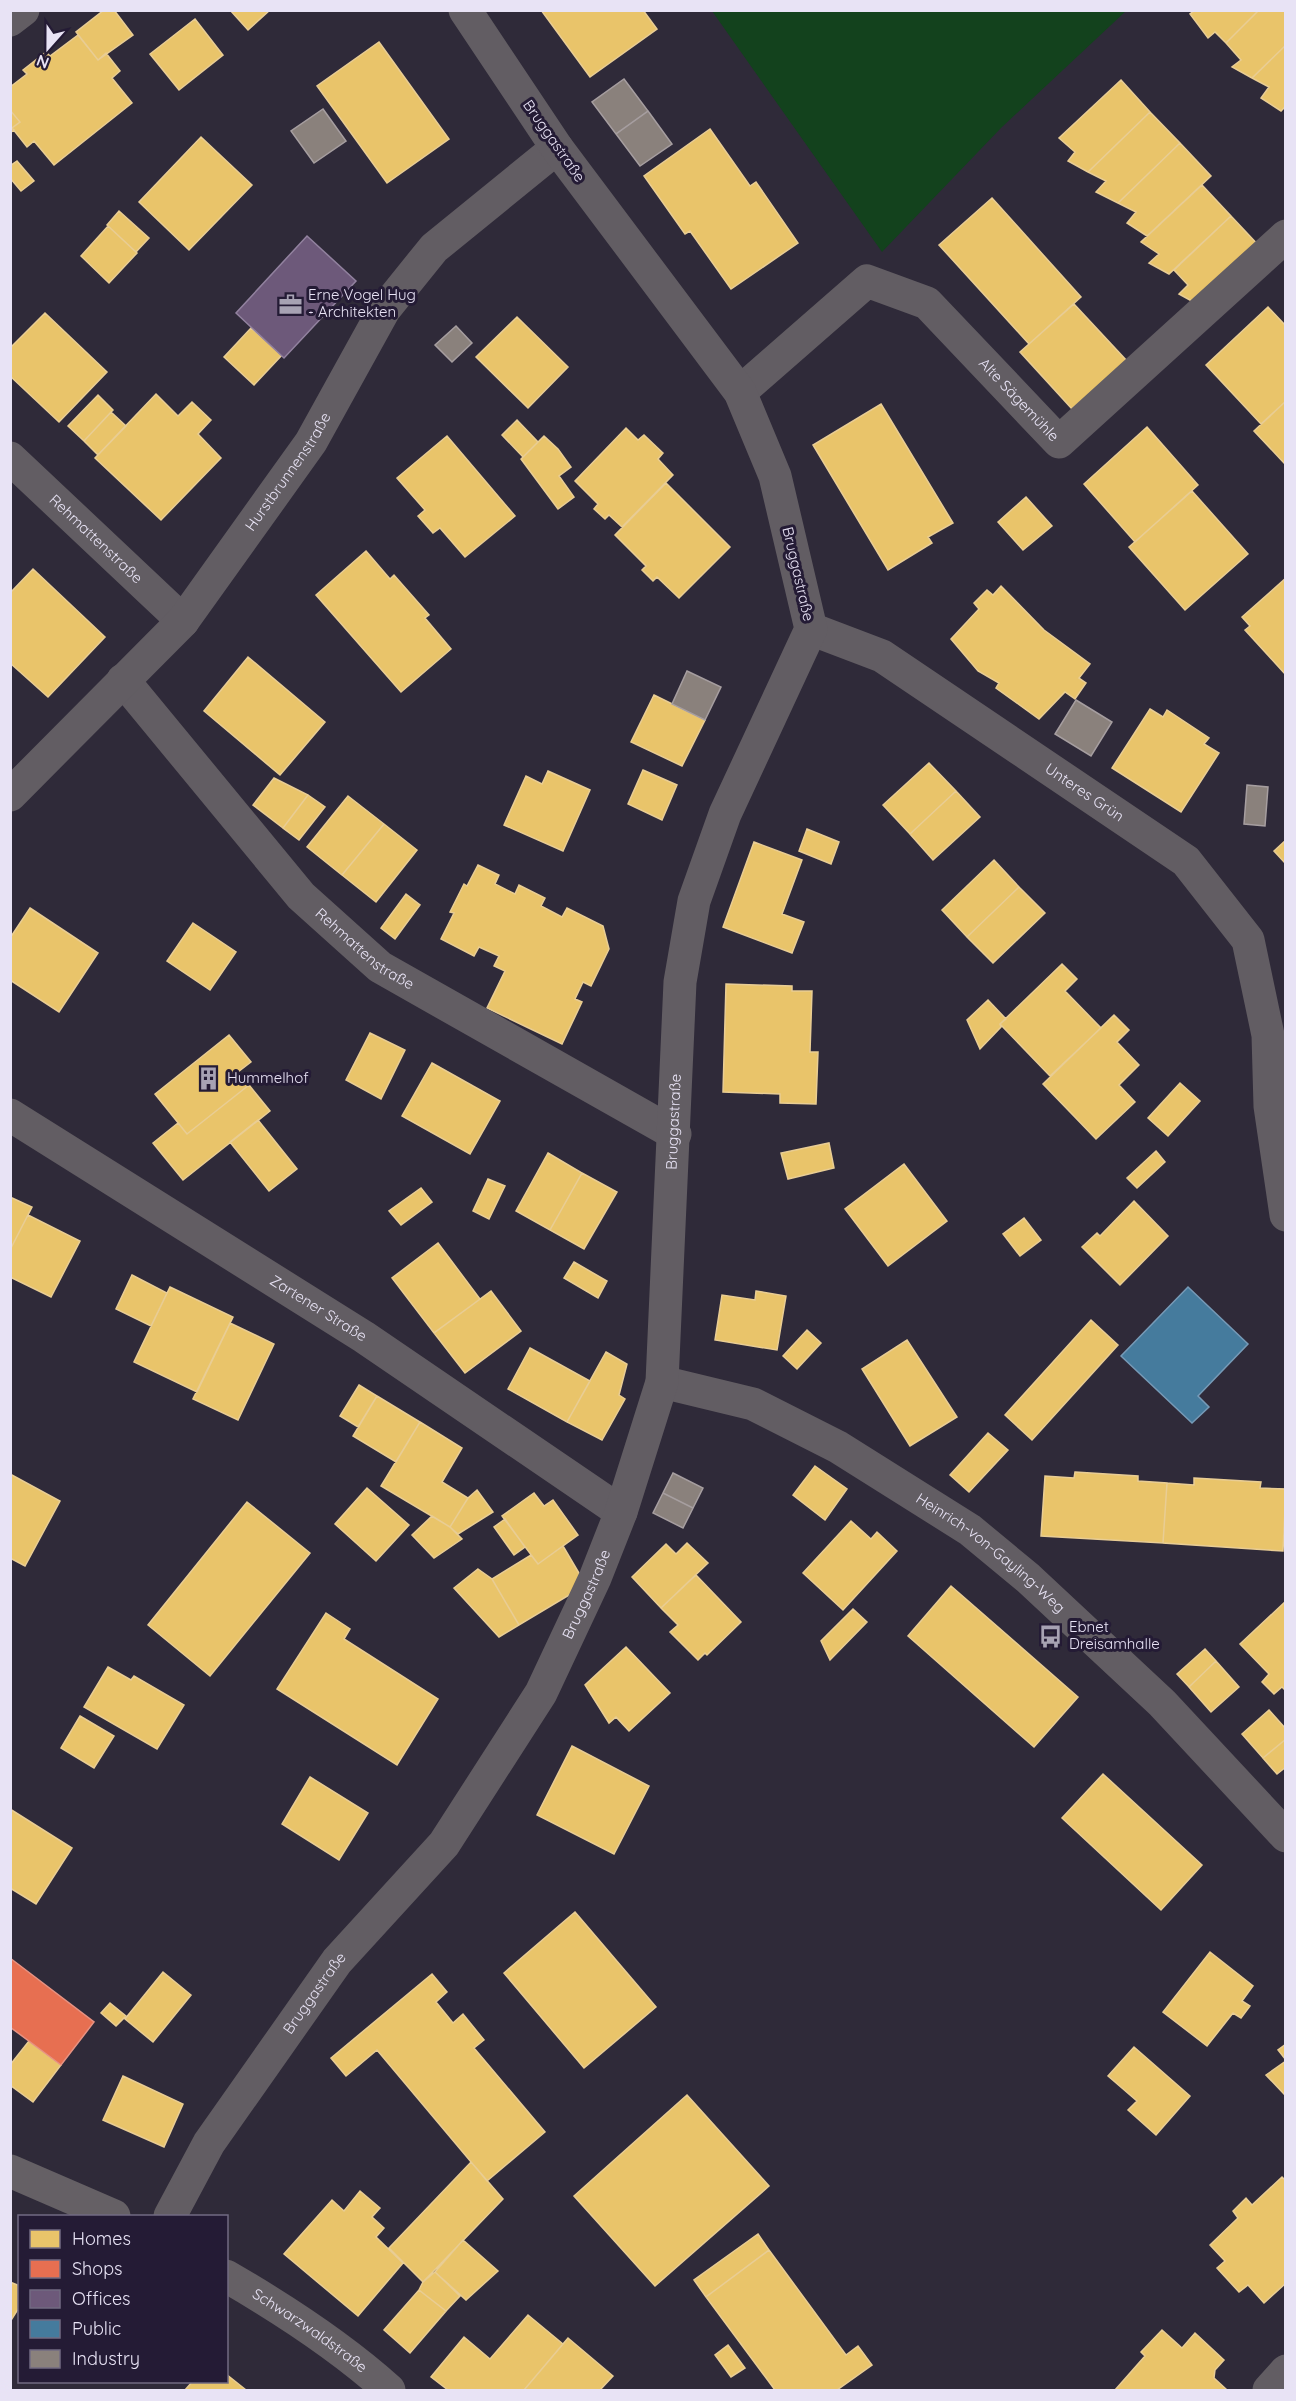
<svg xmlns="http://www.w3.org/2000/svg" width="1296" height="2401" font-family="Quicksand,sans-serif">
<rect width="100%" height="100%" fill="#2f2a39"/>
<!-- green -->
<path fill="#13421d" d="M712,11H1126L1001,128L882,252Z"/>
<!-- homes -->
<path fill="#e9c46a" stroke="#e9cd94" stroke-width="1.5" d="M104,10H114L133,35L98,60L76,32Z
M230,10H270L248,30Z
M541,10H643L657,29L590,77Z
M1195,10H1259L1226,43L1215,32L1208,38L1190,14Z
M1259,10H1286V45L1252,78L1232,67L1241,60L1226,43Z
M195,19L223,55L179,90L150,54Z
M78,35L98,60L106,53L120,71L112,78L132,103L54,165L34,141L27,147L12,128L20,122L10,110V87L27,74L23,70L46,52L50,56Z
M379,42L449,139L387,183L317,86Z
M1286,45V106L1281,111L1261,98L1269,87L1252,78Z
M1121,80L1150,112L1088,172L1068,161L1075,152L1059,138Z
M10,110L20,122L12,128L14,130L10,133Z
M1150,112L1180,143L1118,203L1096,192L1106,181L1088,172Z
M710,129L750,186L756,182L798,243L731,289L690,231L685,234L644,176Z
M201,137L252,185L189,250L139,202Z
M1180,143L1211,176L1147,236L1127,223L1136,212L1118,203Z
M17,161L34,181L21,191L10,178V166Z
M1202,185L1231,216L1169,274L1149,263L1159,254L1141,242Z
M992,198L1081,297L1029,344L939,245Z
M119,211L149,238L136,252L107,225Z
M1231,216L1261,248L1199,305L1179,294L1188,285L1174,270Z
M108,226L137,253L109,283L81,256Z
M1074,304L1127,361L1072,409L1020,352Z
M1268,307L1286,326V401L1261,424L1206,365Z
M45,313L107,372L59,422L10,376V348Z
M517,317L568,367L528,408L476,357Z
M251,328L282,355L254,385L224,357Z
M156,394L178,416L192,402L211,420L198,434L221,458L161,520L95,458Z
M98,395L113,410L84,441L68,426Z
M1286,401V465L1254,431Z
M881,404L953,523L928,537L932,543L888,570L813,445Z
M111,412L126,426L98,455L84,441Z
M517,420L538,442L523,457L502,435Z
M1147,427L1198,485L1135,542L1084,484Z
M626,428L638,440L644,435L663,453L658,459L673,475L622,527L609,515L605,519L594,509L598,504L575,481Z
M447,436L515,516L465,557L440,528L433,533L418,516L425,510L397,478Z
M544,436L558,449L571,467L559,476L574,497L558,509L521,459Z
M666,483L730,547L679,598L657,577L653,581L642,570L646,566L615,535Z
M1192,491L1248,554L1185,610L1129,547Z
M1026,497L1052,526L1023,550L998,522Z
M366,551L390,579L394,575L429,615L425,618L451,649L401,692L316,595Z
M33,569L105,637L48,697L10,663V593Z
M1286,578V675L1245,630L1250,626L1242,617Z
M1001,586L1044,630L1090,664L1079,678L1086,683L1075,699L1065,692L1039,719L996,688L999,683L978,671L951,639L979,609L974,603L987,590L993,595Z
M248,657L325,722L280,775L204,711Z
M654,695L705,720L682,766L631,742Z
M1150,709L1163,717L1167,710L1209,738L1204,744L1219,753L1181,812L1112,768Z
M929,763L956,791L910,834L883,805Z
M643,770L677,785L662,820L628,804Z
M548,771L590,790L563,851L504,825L526,776L542,784Z
M274,778L308,795L283,828L253,805Z
M956,791L980,817L933,860L910,834Z
M308,795L325,807L299,840L283,828Z
M348,796L384,824L342,875L307,847Z
M384,824L417,850L376,902L342,875Z
M807,829L839,842L831,864L799,851Z
M1286,840V864L1274,851Z
M754,842L802,860L782,914L804,922L792,953L723,927Z
M994,860L1019,887L967,937L942,910Z
M478,865L499,875L495,884L515,894L519,885L545,898L541,906L562,917L567,908L603,926L609,949L591,986L583,982L575,999L582,1002L562,1044L487,1008L505,971L494,966L499,956L479,947L474,956L441,939L454,913L450,912L464,884L467,886Z
M1019,887L1045,913L993,963L967,937Z
M406,894L420,905L395,939L381,928Z
M30,908L98,953L59,1012L10,980V938Z
M193,923L236,952L210,990L167,961Z
M1062,964L1077,979L1065,991L1101,1028L1050,1076L1000,1024Z
M726,984L792,986V991H812L810,1052H818L816,1104L780,1103V1094L723,1092Z
M988,1000L1006,1019L1000,1024L1001,1027L980,1049L967,1020Z
M1114,1015L1129,1030L1117,1042L1139,1065L1119,1085L1135,1102L1096,1139L1043,1084Z
M370,1033L405,1050L381,1099L346,1080Z
M229,1035L251,1062L238,1072L249,1085L187,1134L155,1094Z
M432,1063L500,1101L470,1154L402,1116Z
M1180,1083L1200,1101L1168,1136L1148,1118Z
M249,1085L270,1111L183,1180L153,1143L178,1123L187,1134Z
M258,1120L297,1169L269,1191L230,1142Z
M829,1143L834,1168L788,1179L781,1153Z
M1156,1151L1165,1162L1137,1188L1127,1178Z
M548,1153L582,1173L550,1230L516,1211Z
M904,1164L947,1221L888,1266L845,1209Z
M582,1173L617,1192L584,1249L550,1230Z
M488,1179L505,1186L489,1219L473,1211Z
M421,1188L432,1202L401,1225L389,1211Z
M10,1197L32,1207L10,1250Z
M1134,1201L1168,1236L1120,1285L1082,1247L1097,1233L1100,1236Z
M28,1215L80,1241L51,1297L10,1277V1250Z
M1024,1218L1041,1240L1020,1256L1003,1234Z
M438,1243L480,1299L434,1333L392,1278Z
M574,1262L607,1281L598,1298L564,1278Z
M132,1275L167,1293L151,1326L116,1309Z
M170,1287L233,1317L197,1392L134,1362Z
M491,1291L521,1331L465,1373L434,1333Z
M756,1291L786,1296L777,1350L715,1340L722,1295L755,1300Z
M1091,1320L1118,1345L1032,1440L1005,1415Z
M230,1323L274,1344L238,1420L193,1399Z
M807,1330L821,1343L797,1369L783,1356Z
M907,1340L957,1417L910,1446L862,1369Z
M530,1348L590,1381L567,1422L508,1389Z
M606,1352L627,1364L619,1395L625,1399L602,1440L567,1422Z
M359,1385L377,1396L358,1427L340,1416Z
M377,1396L420,1422L396,1462L353,1436Z
M420,1422L462,1448L442,1482L468,1498L450,1527L381,1486Z
M988,1433L1008,1450L969,1492L950,1475Z
M815,1466L847,1489L825,1520L793,1495Z
M1075,1472L1138,1476V1481L1167,1483L1163,1543L1041,1536L1045,1476L1074,1478Z
M10,1474L60,1501L25,1566L10,1558Z
M1194,1478L1261,1482L1260,1488L1286,1489L1283,1551L1163,1543L1167,1483L1194,1485Z
M367,1488L409,1525L376,1561L335,1524Z
M477,1490L493,1512L458,1534L450,1527L468,1498Z
M534,1493L544,1506L553,1500L578,1535L538,1564L502,1516Z
M247,1502L310,1553L210,1676L148,1625Z
M432,1516L450,1527L462,1539L434,1558L412,1535Z
M505,1519L525,1547L514,1555L494,1527Z
M851,1521L871,1539L877,1532L897,1551L843,1610L803,1573Z
M687,1543L708,1563L661,1608L632,1577L666,1544L676,1554Z
M563,1546L586,1585L519,1625L492,1579L531,1555L538,1564Z
M478,1569L492,1579L519,1625L499,1637L454,1588Z
M696,1575L741,1622L707,1655L705,1653L698,1660L670,1632L678,1625L661,1608Z
M951,1586L1078,1697L1034,1747L908,1636Z
M1286,1601V1691L1282,1687L1274,1694L1262,1682L1269,1674L1240,1644Z
M853,1609L867,1622L830,1660L821,1641Z
M326,1613L350,1629L344,1639L438,1699L397,1765L277,1689Z
M626,1647L670,1693L629,1731L616,1717L609,1723L585,1685Z
M1205,1649L1216,1661L1189,1687L1177,1674Z
M1216,1661L1239,1687L1211,1712L1189,1687Z
M108,1667L131,1680L134,1676L184,1705L157,1749L84,1707Z
M1269,1710L1286,1729V1739L1263,1758L1242,1734Z
M80,1716L114,1736L94,1768L61,1748Z
M1286,1739V1767L1277,1774L1263,1758Z
M572,1746L649,1786L614,1854L537,1815Z
M1103,1774L1202,1865L1161,1910L1062,1818Z
M310,1777L368,1813L339,1860L282,1824Z
M10,1809L72,1848L36,1904L10,1888Z
M575,1912L656,2007L584,2068L504,1973Z
M1210,1952L1253,1986L1242,2001L1250,2006L1241,2018L1233,2013L1207,2046L1163,2012Z
M163,1972L191,1995L153,2042L125,2019Z
M432,1974L447,1992L436,2002L453,2023L463,2014L484,2040L474,2048L545,2132L487,2181L377,2050L346,2076L331,2058Z
M110,2003L126,2016L116,2026L101,2013Z
M29,2041L61,2065L33,2102L10,2085V2065Z
M1286,2044V2060L1278,2050Z
M1134,2047L1190,2096L1156,2135L1128,2110L1137,2101L1108,2076Z
M1286,2061V2096L1266,2075Z
M123,2076L183,2104L164,2147L103,2120Z
M687,2095L769,2186L655,2286L574,2196Z
M471,2162L503,2199L423,2282L389,2248Z
M1282,2177L1286,2181V2283L1264,2303L1248,2285L1239,2292L1217,2268L1225,2261L1210,2245L1238,2218L1233,2211L1246,2198L1252,2205Z
M360,2191L380,2208L372,2217L384,2228L376,2237L403,2263L358,2316L284,2254L332,2200L344,2211Z
M758,2234L769,2250L706,2297L694,2280Z
M463,2240L498,2271L466,2300L435,2272Z
M769,2250L846,2355L858,2346L872,2365L837,2390H775L706,2297Z
M435,2272L460,2296L446,2311L419,2290L423,2282Z
M10,2282L20,2286V2306L10,2322Z
M419,2290L446,2311L410,2353L384,2330Z
M528,2315L563,2344L524,2390H448L431,2377L464,2337L490,2359Z
M1162,2330L1182,2348L1195,2333L1224,2360L1215,2370L1214,2378L1227,2390H1115L1145,2356L1141,2352Z
M568,2338L613,2376L600,2390H524Z
M728,2345L745,2368L731,2377L715,2355Z
M226,2374L246,2390H185L192,2382H226Z"/>
<!-- shops -->
<path fill="#e76f51" stroke="#e79282" stroke-width="1.5" d="M10,1958L94,2022L61,2065L10,2027Z"/>
<!-- offices -->
<path fill="#6d597a" stroke="#92829f" stroke-width="1.5" d="M307,236L356,281L284,358L236,313Z"/>
<!-- public -->
<path fill="#457b9d" stroke="#769ab7" stroke-width="1.5" d="M1188,1287L1248,1344L1198,1396L1209,1407L1192,1423L1121,1356Z"/>
<!-- industry -->
<path fill="#8a817c" stroke="#a69ea0" stroke-width="1.5" d="M624,79L648,111L616,134L592,102Z
M323,109L346,141L314,163L291,131Z
M648,111L672,144L640,166L616,134Z
M456,326L472,343L452,362L435,345Z
M687,671L721,687L705,720L672,704Z
M1076,700L1112,722L1091,756L1055,734Z
M1247,785L1268,787L1265,826L1244,824Z
M673,1473L703,1488L693,1508L663,1493Z
M663,1493L693,1508L683,1528L653,1513Z"/>
<g fill="none" stroke-linecap="round" stroke-linejoin="round">
<!-- street -->
<g stroke="#625d63" stroke-width="33">
<path d="M10,20L23,10"/>
<path id="s1" d="M740,392L867,281L927,303L1059,442L1286,236"/>
<path id="s2" d="M10,458L183,621"/>
<path id="s3" d="M811,629L882,656L1186,861L1248,940L1268,1035L1270,1106L1286,1215"/>
<path id="s4" d="M123,680L301,896L380,967L675,1134"/>
<path id="s5" d="M10,795L183,621L311,442L384,310L434,248L557,148"/>
<path id="s6" d="M10,1115L364,1337L621,1512"/>
<path id="s7" d="M662,1382L753,1404L838,1447L970,1530L1028,1578L1162,1703L1286,1836"/>
<path id="s8" d="M170,2216L209,2143L337,1961L444,1844L541,1693L595,1578L621,1512L662,1382L680,982L694,901L725,814L811,629L775,476L740,392L557,148L465,10"/>
<path d="M1269,2390L1286,2371"/>
</g>
<!-- secondary -->
<g stroke="#656065" stroke-width="33">
<path d="M10,2171L114,2216"/>
<path id="s9" d="M226,2276C283,2309 340,2346 389,2390"/>
</g>
</g>
<!-- icons -->
<defs>
<symbol id="office-bare" viewBox="-9 -9 18 18"><path d="M-6-3h4V-5.5h4V-3h4V5H-6ZM-1-4.5V-3h2v-1.5ZM-6 0V1H6V0Z" fill="#a7a2b3" stroke="#241b35" stroke-width="2.5" paint-order="stroke"/></symbol>
<symbol id="building-bare" viewBox="-9 -9 18 18"><path d="M-4-6H4V6H1V3H-1V6H-4ZM-2.5-4.3h1.7v1.8h-1.7ZM.8-4.3h1.7v1.8H.8ZM-2.5-1h1.7V.8h-1.7ZM.8-1h1.7V.8H.8Z" fill="#a7a2b3" stroke="#241b35" stroke-width="2.5" paint-order="stroke"/></symbol>
<symbol id="bus-bare" viewBox="-9 -9 18 18"><path d="M-5-6H5V4H4V6H2V4H-2V6H-4V4H-5ZM-3.5-4V0h7V-4ZM-3.5 1.2v1.5H-2V1.2ZM2 1.2v1.5H3.5V1.2Z" fill="#a7a2b3" stroke="#241b35" stroke-width="2.5" paint-order="stroke"/></symbol>
</defs>
<g fill-rule="evenodd">
<use href="#office-bare" x="274" y="288" width="33" height="33"/>
<use href="#building-bare" x="192" y="1062" width="33" height="33"/>
<use href="#bus-bare" x="1034" y="1620" width="33" height="33"/>
</g>
<g text-anchor="middle" stroke-width="6" stroke-linejoin="round" paint-order="stroke">
<!-- street labels -->
<g font-size="15" fill="#e8e3f5" stroke="#241b35">
<text transform="translate(554 141) rotate(55)" y="5">Bruggastraße</text>
<text dy="5" stroke="none"><textPath href="#s1" startOffset="366">Alte Sägemühle</textPath></text>
<text dy="5" stroke="none"><textPath href="#s5" startOffset="428">Hurstbrunnenstraße</textPath></text>
<text dy="5" stroke="none"><textPath href="#s2" startOffset="118">Rehmattenstraße</textPath></text>
<text transform="translate(798 574) rotate(77)" y="5">Bruggastraße</text>
<text dy="5" stroke="none"><textPath href="#s3" startOffset="320">Unteres Grün</textPath></text>
<text dy="5" stroke="none"><textPath href="#s4" startOffset="363">Rehmattenstraße</textPath></text>
<text dy="5" stroke="none"><textPath href="#s8" startOffset="1238">Bruggastraße</textPath></text>
<text dy="5" stroke="none"><textPath href="#s6" startOffset="364">Zartener Straße</textPath></text>
<text dy="5" stroke="none"><textPath href="#s7" startOffset="375">Heinrich-von-Gayling-Weg</textPath></text>
<text dy="5" stroke="none"><textPath href="#s8" startOffset="752">Bruggastraße</textPath></text>
<text dy="5" stroke="none"><textPath href="#s8" startOffset="266">Bruggastraße</textPath></text>
<text dy="5" stroke="none"><textPath href="#s9" startOffset="100">Schwarzwaldstraße</textPath></text>
</g>
<!-- poi labels -->
<g font-size="15" fill="#e8e3f5" stroke="#241b35" text-anchor="start">
<text x="308" y="300">Erne Vogel Hug<tspan x="308" dy="17">- Architekten</tspan></text>
<text x="227" y="1083">Hummelhof</text>
<text x="1069" y="1632">Ebnet<tspan x="1069" dy="17">Dreisamhalle</tspan></text>
</g>
</g>
<!-- border -->
<rect width="1296" height="2401" fill="none" stroke="#e8e3f5" stroke-width="24"/>
<!-- legend -->
<rect x="18" y="2215" width="210" height="168" fill="#241b35" stroke="#726b82" stroke-width="1.5"/>
<rect x="30" y="2230" width="30" height="18" fill="#e9c46a" stroke="#726b82" stroke-width="1.5"/>
<text x="72" y="2245" font-size="18" fill="#e8e3f5">Homes</text>
<rect x="30" y="2260" width="30" height="18" fill="#e76f51" stroke="#726b82" stroke-width="1.5"/>
<text x="72" y="2275" font-size="18" fill="#e8e3f5">Shops</text>
<rect x="30" y="2290" width="30" height="18" fill="#6d597a" stroke="#726b82" stroke-width="1.5"/>
<text x="72" y="2305" font-size="18" fill="#e8e3f5">Offices</text>
<rect x="30" y="2320" width="30" height="18" fill="#457b9d" stroke="#726b82" stroke-width="1.5"/>
<text x="72" y="2335" font-size="18" fill="#e8e3f5">Public</text>
<rect x="30" y="2350" width="30" height="18" fill="#8a817c" stroke="#726b82" stroke-width="1.5"/>
<text x="72" y="2365" font-size="18" fill="#e8e3f5">Industry</text>
<!-- north arrow -->
<g transform="translate(48 48) rotate(201)" stroke="#241b35" stroke-width="4.5" paint-order="stroke">
<path d="M0-4.5L10 22L0 15L-10 22Z" fill="#e8e3f5"/>
<text y="-9" font-size="16" font-weight="bold" text-anchor="middle" fill="#e8e3f5">N</text>
</g>
</svg>
